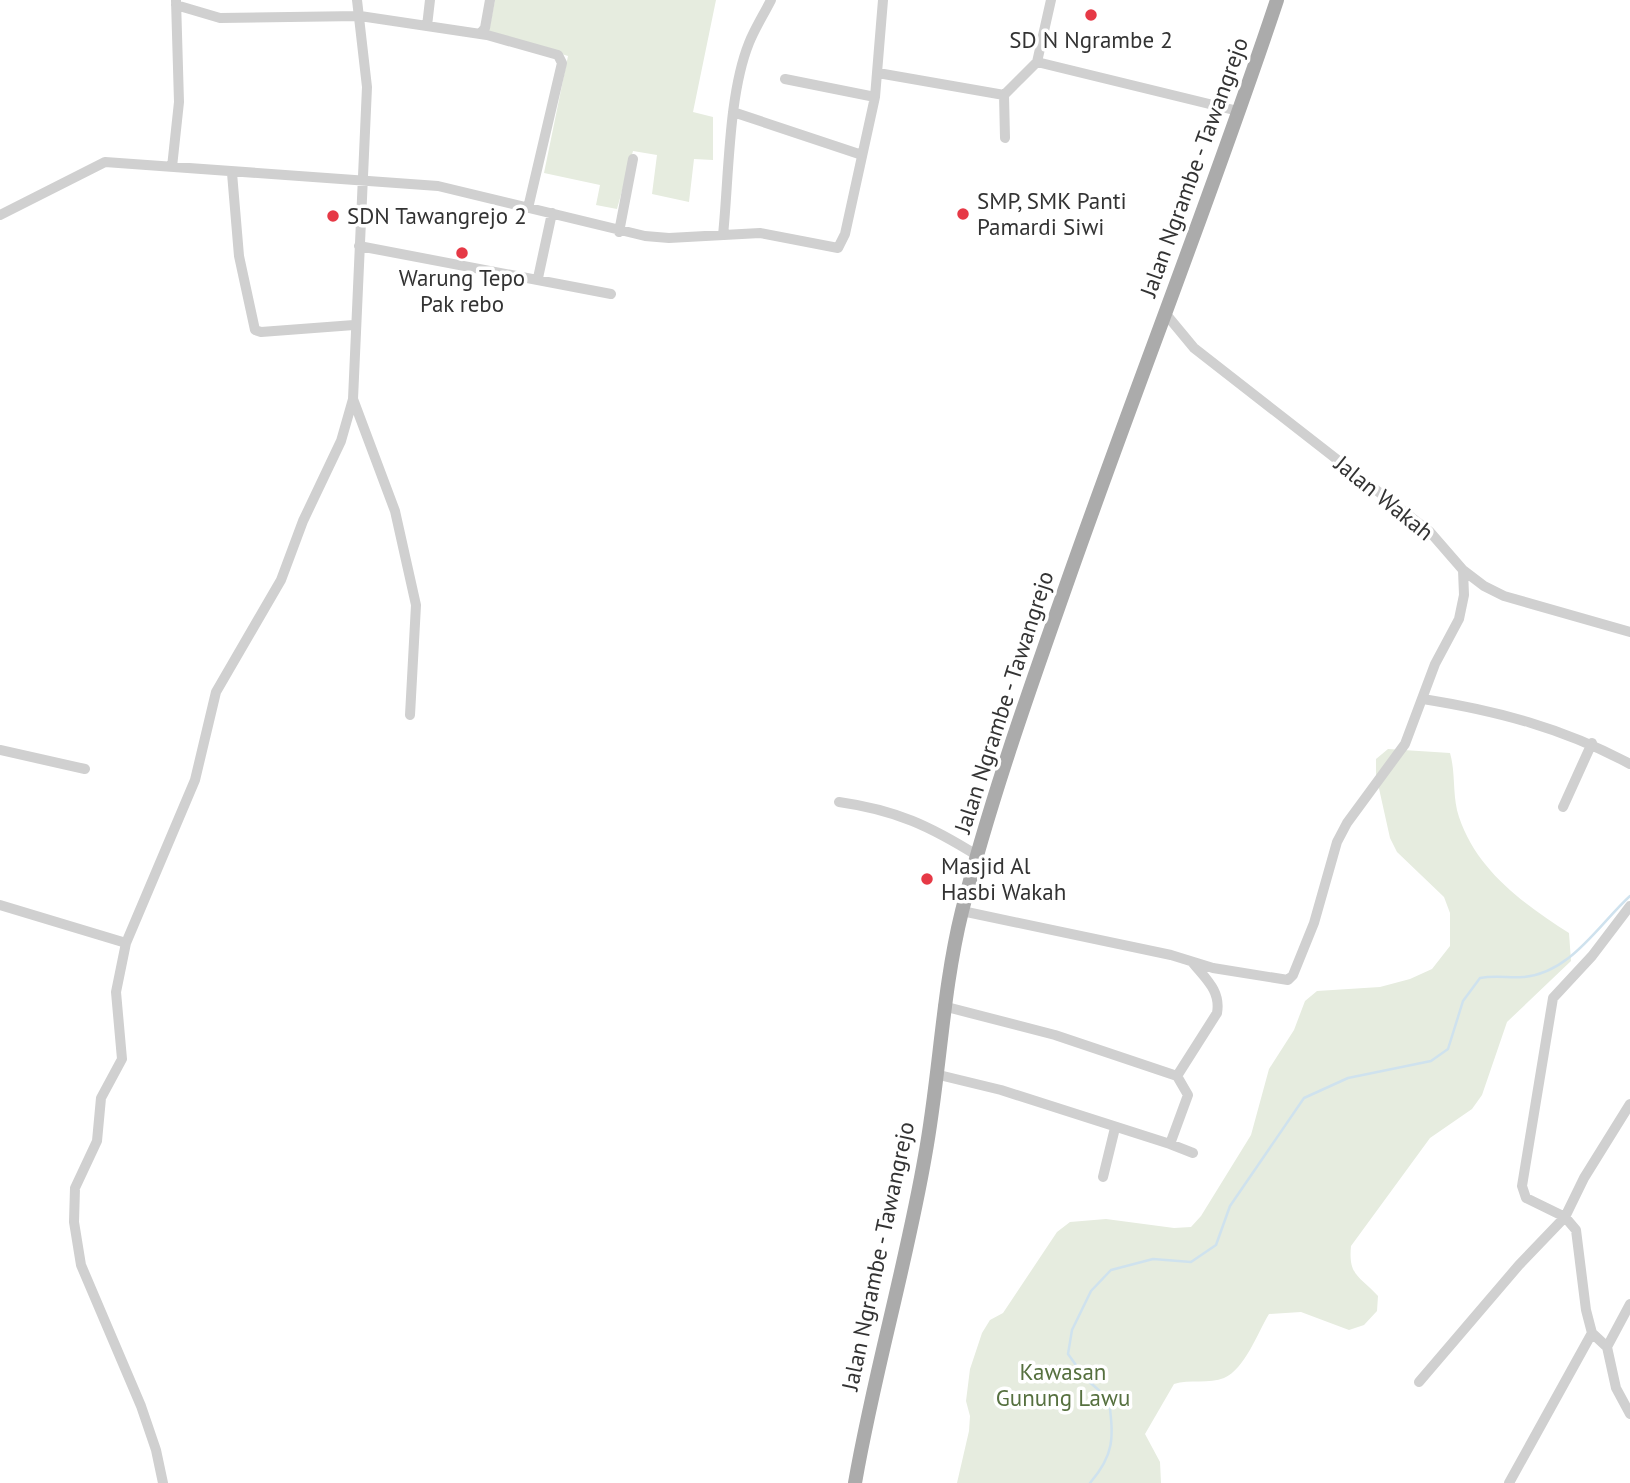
<svg xmlns="http://www.w3.org/2000/svg" width="1630" height="1483" font-family="'PT Sans',sans-serif">
<rect width="100%" height="100%" fill="#fff"/>
<!-- green -->
<path fill="#e6ecdf" d="M495,0H716L693,112L713,117V160L694,159L689,202L652,194L657,155L633,151L617,209L596,205L600,185L544,173L568,56L489,31Z
M1388,749L1450,753C1456,774 1452,796 1459,817C1477,871 1524,904 1569,933L1571,961L1507,1022L1482,1095L1472,1109L1430,1138L1351,1246C1348,1276 1360,1276 1378,1296L1377,1311L1364,1325L1349,1330L1301,1312L1269,1314C1258,1332 1245,1369 1224,1378C1210,1384 1189,1379 1174,1384L1145,1434L1160,1462L1161,1483H957L969,1431L970,1416L966,1401L970,1369L982,1333L990,1320L1003,1313L1057,1232L1070,1222L1106,1219L1174,1228L1191,1227L1201,1216L1251,1135L1269,1069L1294,1030L1305,1001L1317,991L1380,987L1410,979L1432,969L1450,946V913L1444,897L1397,852L1390,838L1376,775V759Z"/>
<g fill="none" stroke-linecap="round" stroke-linejoin="round">
<!-- stream -->
<path stroke="#cfe2ee" stroke-width="2.5" d="M1090,1483C1116,1453 1113,1436 1109,1399L1086,1379L1068,1354L1072,1330L1091,1291L1111,1270L1153,1259L1191,1262L1216,1245L1230,1206L1304,1098L1348,1078L1431,1061L1448,1049L1463,1001L1480,978C1496,975 1508,978 1523,977C1570,974 1599,924 1630,896"/>
<!-- minor -->
<path stroke="#d0d0d0" stroke-width="10" d="M357,0L367,87L353,399L395,511L416,605L410,715
M1051,0L1037,62L1238,111
M176,5L220,18L360,16L487,35L558,55L562,63L528,208
M427,26L430,0
M480,34L485,28L490,0
M878,73L1004,95L1037,62
M785,79L875,97
M1004,95L1005,138
M733,112L862,155
M172,167L179,102L176,0
M232,173L239,256L255,330L261,332L354,325
M0,215L105,162L438,186L645,236L669,238L760,233L838,248L845,234L875,97L883,0
M619,232L633,159
M723,235C729,178 728,95 749,43C755,28 764,14 771,0
M359,246L611,294
M538,278L552,213
M1165,313L1194,348L1430,532L1463,570L1484,586L1504,596L1630,632
M1423,699C1498,711 1563,728 1630,764
M0,750L85,769
M839,802C896,810 930,826 978,856
M1563,807L1592,743
M0,905L126,943
M1630,906L1592,956L1553,998L1522,1186L1526,1198L1565,1217L1576,1230L1586,1310L1592,1333L1607,1347L1616,1388L1630,1414
M962,911L1171,955L1213,968L1288,980L1293,975L1314,923L1337,842L1347,823L1405,744L1435,664L1459,619L1464,595L1463,570
M935,1074L1001,1090L1170,1144L1188,1095L1177,1076L1055,1035L943,1006
M1177,1076L1217,1013C1221,991 1206,979 1193,963
M1170,1144L1193,1153
M1103,1177L1115,1128
M1607,1347L1630,1304
M1419,1382L1519,1265L1565,1217L1584,1178L1630,1104
M163,1483L156,1450L141,1406L81,1265L74,1222L75,1188L97,1141L101,1098L122,1059L116,992L126,943L195,780L216,692L281,580L303,521L341,441L353,399
M1509,1483L1592,1333"/>
<!-- major -->
<path stroke="#ababab" stroke-width="14" d="M855,1483C874,1373 906,1266 925,1156C940,1075 942,992 962,911C989,805 1025,702 1061,600C1131,399 1210,201 1277,0"/>
</g>
<!-- markers -->
<g fill="#e63946" stroke="#fff" stroke-width="2.5">
<circle cx="1091" cy="15" r="7"/>
<circle cx="963" cy="214" r="7"/>
<circle cx="333" cy="216" r="7"/>
<circle cx="462" cy="253" r="7"/>
<circle cx="927" cy="879" r="7"/>
</g>
<g text-anchor="middle" stroke-width="7" stroke-linejoin="round" paint-order="stroke">
<!-- poi labels -->
<g font-size="23" fill="#333" stroke="#fff" text-anchor="start">
<text x="1091" y="48" text-anchor="middle">SD N Ngrambe 2</text>
<text x="977" y="209">SMP, SMK Panti<tspan x="977" dy="26">Pamardi Siwi</tspan></text>
<text x="347" y="224">SDN Tawangrejo 2</text>
<text x="462" y="286" text-anchor="middle">Warung Tepo<tspan x="462" dy="26">Pak rebo</tspan></text>
<text x="941" y="874">Masjid Al<tspan x="941" dy="26">Hasbi Wakah</tspan></text>
</g>
<!-- street labels -->
<g font-size="23" fill="#333" stroke="#fff">
<text transform="translate(1194 167) rotate(-70)" y="8">Jalan Ngrambe - Tawangrejo</text>
<text transform="translate(1384 498) rotate(39)" y="8">Jalan Wakah</text>
<text transform="translate(1004 702) rotate(-72)" y="8">Jalan Ngrambe - Tawangrejo</text>
<text transform="translate(878 1256) rotate(-78)" y="8">Jalan Ngrambe - Tawangrejo</text>
</g>
<!-- park labels -->
<g font-size="23" fill="#56703f" stroke="#fff">
<text x="1063" y="1380">Kawasan<tspan x="1063" dy="26">Gunung Lawu</tspan></text>
</g>
</g>
</svg>
